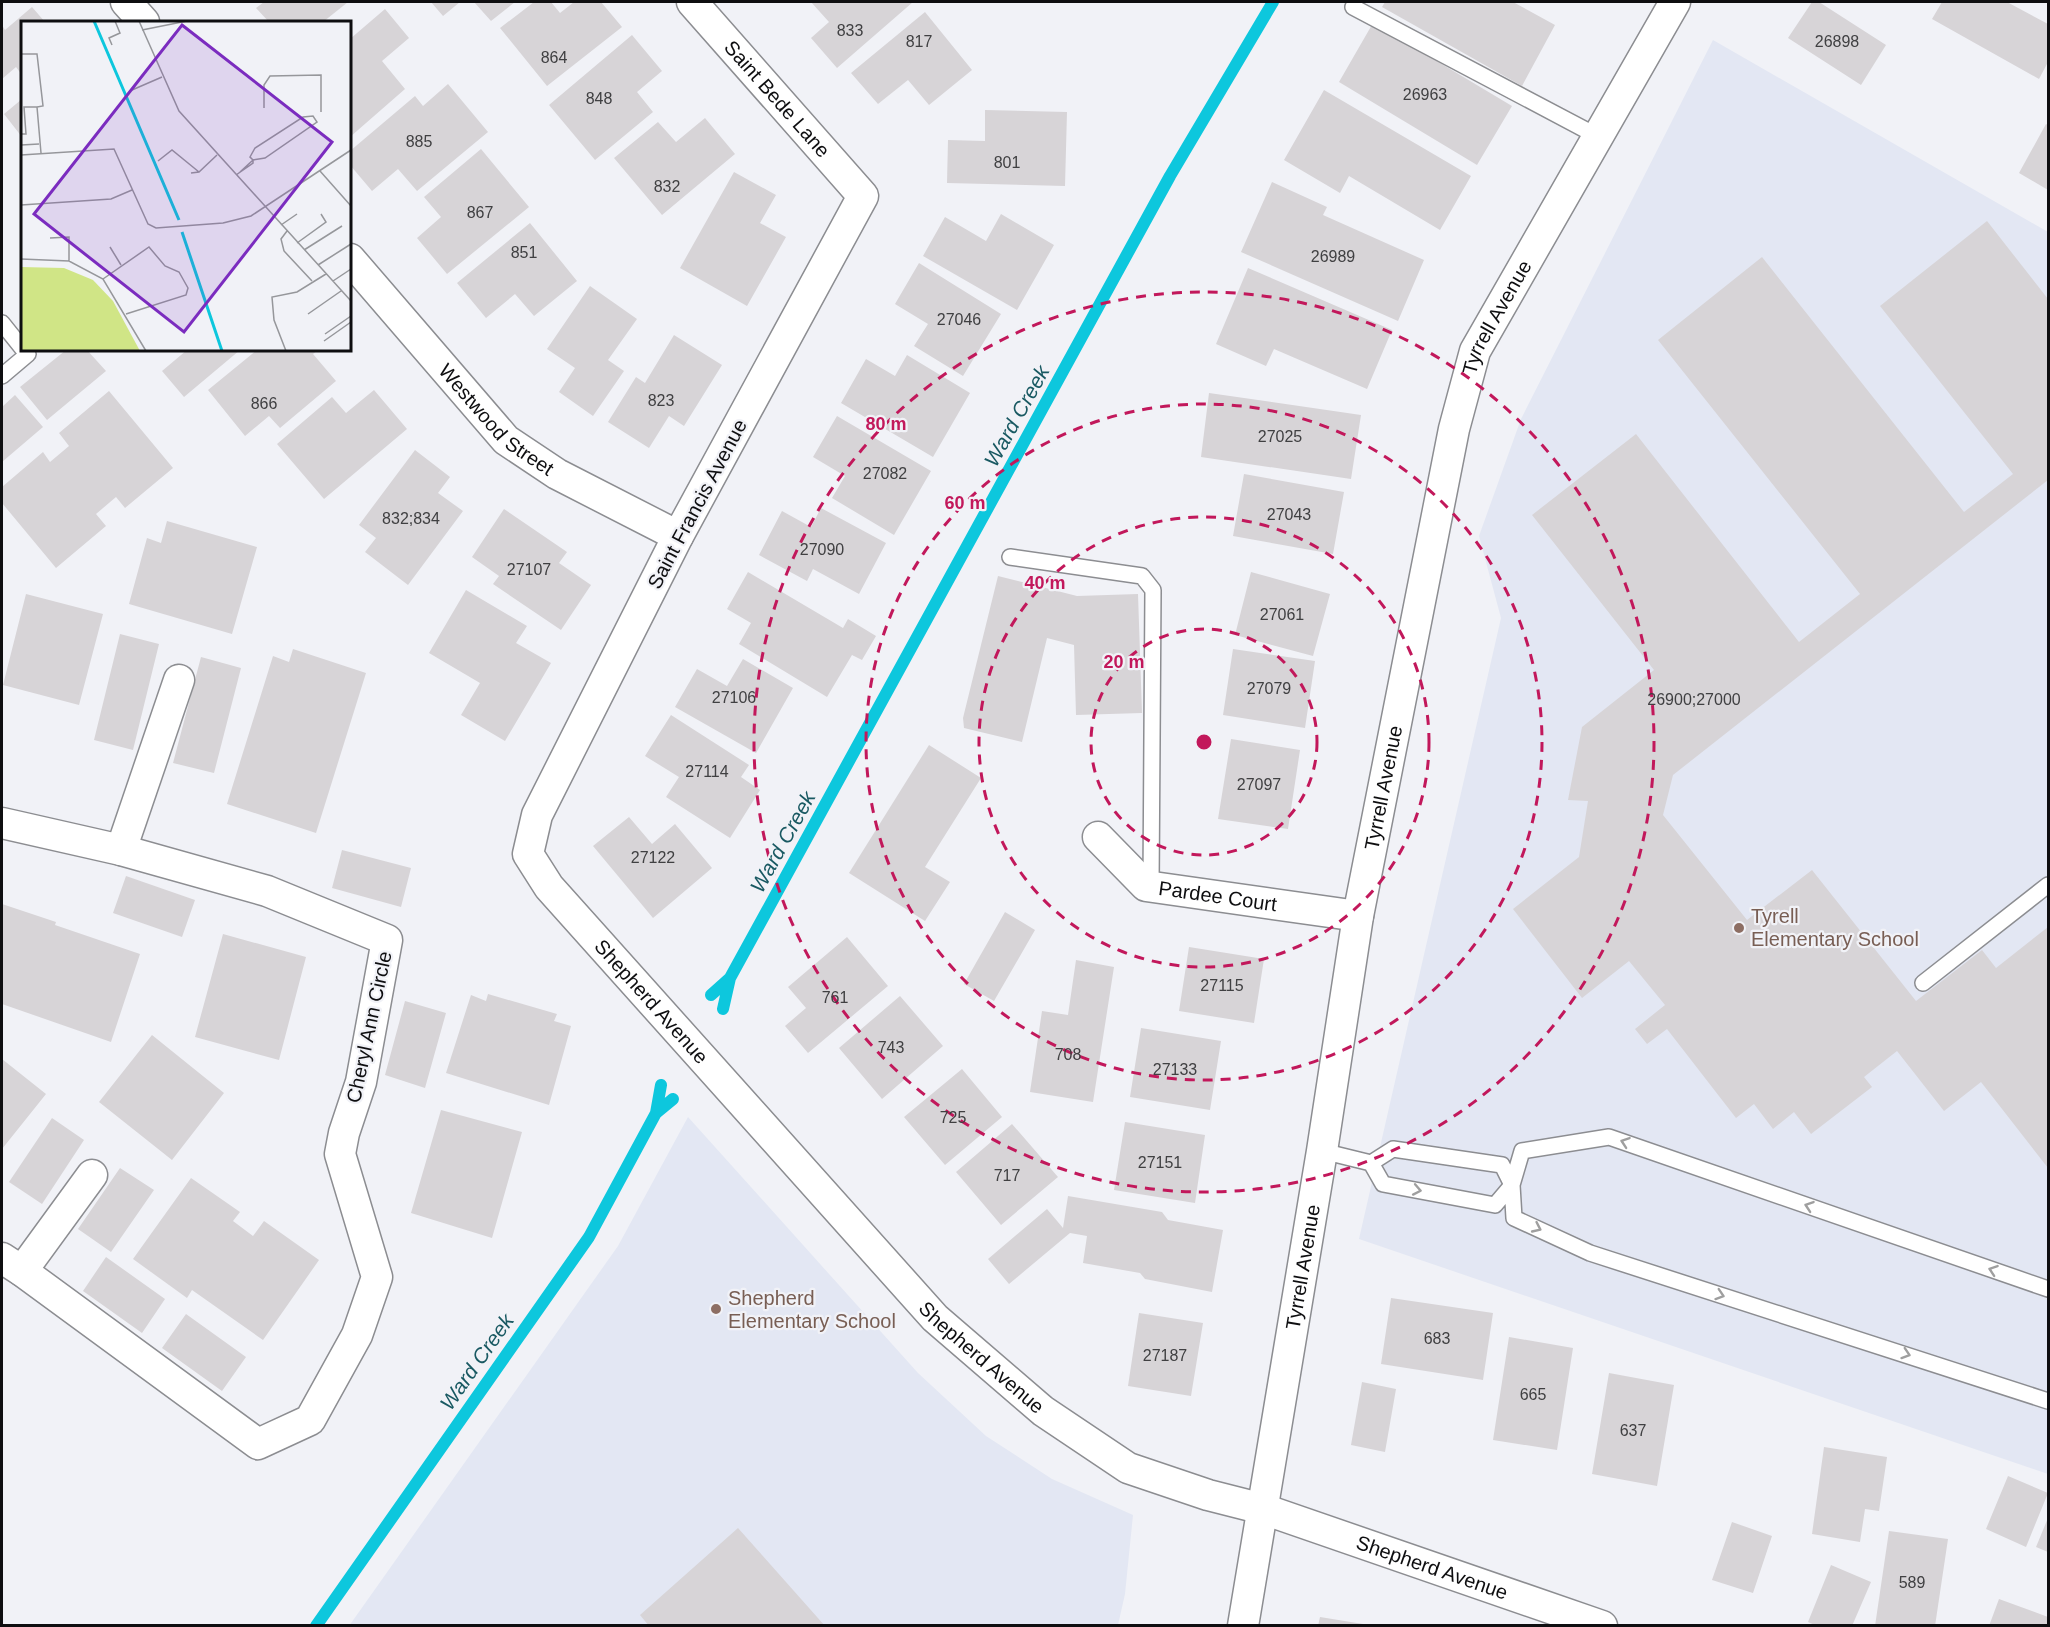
<svg xmlns="http://www.w3.org/2000/svg" width="2050" height="1627" font-family="Arial,sans-serif">
<rect width="100%" height="100%" fill="#f1f2f7"/>
<!-- built -->
<path fill="#e3e7f3" d="M1713,40L2048,232V1474L1359,1239L1501,618L1479,536L1521,419Z
M688,1117L918,1373L986,1436L1052,1479L1133,1515L1125,1594L1118,1625L349,1626L618,1246Z"/>
<g fill="none" stroke-linecap="round" stroke-linejoin="round">
<!-- stream -->
<path stroke="#0dc7dd" stroke-width="12" d="M711,995L730,978
M723,1009L730,978L1170,176L1273,2
M656,1113L673,1099
M316,1626L589,1237L656,1113L661,1085"/>
</g>
<!-- building -->
<path fill="#d7d4d7" d="M264,2H348L323,22H269L256,8Z
M431,2H460L443,16Z
M474,2H515L491,21Z
M534,2H551L560,13L574,2H601L622,27L547,86L500,28Z
M811,2H913L837,68L811,38L829,22Z
M1385,2H1513L1555,25L1522,86L1382,7Z
M1812,2H1819L1886,45L1861,85L1788,38Z
M1942,2H2007L2048,24V62L2039,79L1932,19Z
M32,7L45,22H22V75L16,67L2,79V25L5,30Z
M385,9L409,38L382,61L405,89L350,137V39Z
M925,12L972,70L929,105L908,80L878,104L851,73Z
M1373,23L1512,106L1477,165L1339,82Z
M632,35L662,71L637,92L653,112L595,160L549,105Z
M448,84L488,132L417,191L398,169L372,191L350,165V151L415,96L423,106Z
M1324,90L1471,176L1440,230L1349,176L1340,193L1284,160Z
M22,99V137L4,114Z
M985,110L1067,112L1065,186L947,183L948,140L985,141Z
M705,118L735,154L662,215L614,158L658,122L676,142Z
M2046,124L2048,125V190L2019,173Z
M481,149L529,207L447,274L417,238L441,217L424,197Z
M734,172L776,195L760,223L786,237L747,306L680,268Z
M1272,182L1327,207L1323,215L1424,260L1398,321L1241,252Z
M1001,214L1054,245L1017,310L923,256L945,217L986,241Z
M1987,221L2048,299V480L1673,775L1663,815L1747,920L1812,870L1916,1001L1982,950L1996,968L2048,927V1168L1981,1082L1944,1111L1897,1051L1864,1077L1872,1087L1811,1134L1794,1112L1773,1129L1754,1104L1736,1118L1667,1029L1647,1044L1635,1029L1665,1005L1629,961L1582,998L1513,909L1579,857L1588,801L1568,800L1582,727L1654,670L1532,515L1636,434L1799,642L1860,594L1658,340L1762,257L1964,512L2013,474L1880,306Z
M530,223L577,281L534,316L515,294L486,318L457,283Z
M919,263L1001,314L963,376L914,346L928,324L895,304Z
M1248,268L1392,330L1367,389L1274,349L1266,366L1216,344Z
M590,286L637,319L608,360L624,371L593,416L559,392L575,368L547,349Z
M674,335L722,365L684,426L669,416L649,448L608,422L636,377L645,383Z
M66,350H87L106,371L47,420L20,387Z
M187,350H240L184,397L162,371Z
M257,350H318L313,354L336,381L280,428L269,416L245,436L208,390Z
M907,355L970,393L933,457L841,403L866,359L895,376Z
M374,390L407,429L324,499L277,444L332,397L346,413Z
M109,391L173,468L125,508L116,497L96,514L106,526L56,568L2,503V487L43,452L50,462L69,446L59,433Z
M1209,393L1361,415L1351,479L1201,457Z
M15,395L43,427L2,462V407Z
M837,416L931,471L894,535L832,498L845,476L813,457Z
M415,450L450,477L438,493L463,511L408,585L365,552L376,538L359,525Z
M1244,474L1344,492L1333,554L1233,536Z
M821,508L886,543L859,594L813,569L807,581L759,555L782,511L811,527Z
M504,509L567,552L559,563L591,585L561,630L493,584L499,576L472,557Z
M167,521L257,547L232,634L129,604L147,538L161,543Z
M748,572L843,628L848,619L876,636L862,660L852,655L827,697L739,644L751,623L727,609Z
M1251,572L1330,594L1313,656L1235,635Z
M998,576L1077,596L1138,594L1142,713L1076,715L1074,645L1047,638L1022,742L964,728L963,718Z
M466,590L527,626L516,643L551,663L505,741L461,715L480,683L429,653Z
M26,594L103,614L79,705L3,685Z
M120,634L159,644L133,750L94,740Z
M293,649L366,673L316,833L227,804L273,656L289,662Z
M1233,649L1315,661L1305,728L1223,715Z
M201,657L241,668L214,773L173,763Z
M743,659L793,688L756,753L675,707L697,669L727,686Z
M671,715L749,765L741,777L760,790L730,838L666,797L679,777L645,756Z
M1231,739L1300,750L1288,829L1218,819Z
M929,745L981,778L925,867L950,882L925,921L849,873Z
M629,817L652,844L675,824L712,868L653,918L593,846Z
M342,850L411,868L401,907L332,888Z
M126,876L195,900L182,937L113,913Z
M2,904L56,922L55,925L140,954L111,1042L2,1004Z
M1005,912L1035,930L994,1001L964,984Z
M223,934L306,957L279,1060L195,1037Z
M847,937L888,986L808,1053L785,1026L806,1008L788,987Z
M1189,947L1264,959L1254,1023L1179,1011Z
M1076,960L1114,967L1093,1102L1030,1092L1042,1011L1068,1015Z
M488,994L557,1014L554,1021L571,1026L549,1105L446,1073L471,995L486,1001Z
M900,996L943,1046L882,1099L839,1048Z
M405,1001L446,1013L425,1088L385,1075Z
M1141,1028L1221,1041L1210,1110L1130,1097Z
M152,1035L224,1093L172,1160L99,1102Z
M2,1059L46,1094L2,1149Z
M962,1069L1002,1117L945,1165L904,1117Z
M441,1110L522,1132L492,1238L411,1213Z
M52,1118L84,1140L42,1204L9,1182Z
M1125,1122L1205,1135L1195,1203L1114,1190Z
M1012,1124L1058,1177L1001,1225L956,1172Z
M120,1168L154,1190L111,1252L78,1229Z
M191,1178L240,1212L233,1221L253,1236L264,1221L319,1260L263,1340L192,1290L187,1298L133,1259Z
M1068,1196L1162,1212L1168,1220L1223,1230L1212,1292L1145,1279L1140,1273L1083,1263L1087,1236L1070,1233L1009,1284L988,1259L1047,1209L1063,1228Z
M106,1257L165,1299L142,1333L83,1291Z
M1391,1298L1493,1313L1483,1380L1381,1364Z
M1139,1313L1203,1323L1191,1396L1128,1386Z
M186,1314L246,1357L222,1391L162,1348Z
M1509,1337L1573,1348L1557,1450L1493,1440Z
M1609,1373L1674,1385L1657,1486L1592,1474Z
M1362,1382L1396,1389L1385,1452L1351,1445Z
M1824,1447L1887,1457L1879,1511L1865,1509L1860,1542L1812,1534Z
M2008,1476L2048,1493L2026,1547L1986,1529Z
M2048,1518V1552L2036,1547Z
M1732,1522L1772,1536L1753,1593L1712,1580Z
M738,1528L825,1626H649L640,1615Z
M1889,1531L1948,1539L1935,1626H1875Z
M1831,1565L1871,1582L1852,1626H1817L1808,1622Z
M1999,1599L2048,1617V1626H1989Z
M1320,1617L1363,1624V1626H1318Z"/>
<g fill="none" stroke-linecap="round" stroke-linejoin="round">
<defs>
<path id="service" d="M1353,7L1599,137
M2,323L22,348
M2,376L28,354L24,350
M1010,557L1142,576L1153,590L1151,886
M1923,983L2048,885
M1322,1151L1371,1163L1383,1184L1495,1205L1512,1185
M1371,1163L1393,1149L1502,1165L1512,1185
M2048,1289L1609,1137L1522,1151L1512,1185L1514,1218L1590,1253L2048,1401"/>
<g id="minor">
<path d="M126,2L144,22"/>
<path id="s1" d="M692,2L863,196L678,536L537,815L528,854L549,887L935,1318L1043,1411L1128,1468L1208,1495L1263,1509L1602,1626"/>
<path id="s2" d="M350,259L506,440L557,474L678,536"/>
<path d="M2,823L121,850L267,891L387,940L361,1082L344,1133L340,1154L377,1277L357,1335L310,1420L258,1444L22,1271L2,1258"/>
<path id="s3" d="M1098,837L1146,886L1358,916"/>
<path d="M121,850L179,680"/>
<path d="M22,1271L92,1175"/>
<path id="s4" d="M1243,1626L1322,1151L1358,916L1454,429L1475,351L1675,2"/>
</g>
</defs>
<!-- service casing -->
<use href="#service" stroke="#8c8d91" stroke-width="18"/>
<!-- minor casing -->
<use href="#minor" stroke="#8c8d91" stroke-width="33"/>
<!-- service -->
<use href="#service" stroke="#fff" stroke-width="15"/>
<!-- minor -->
<use href="#minor" stroke="#fff" stroke-width="30"/>
</g>
<!-- one-way arrows -->
<defs><path id="oneway-chevron" d="M-2-3.5L2.5 0L-2 3.5" fill="none" stroke-width="1.6" stroke-linecap="round" stroke-linejoin="round" transform="scale(1.5)"/></defs>
<g stroke="#9f9f9f">
<use href="#oneway-chevron" transform="translate(1625 1142) rotate(-161)"/>
<use href="#oneway-chevron" transform="translate(1417 1190) rotate(11)"/>
<use href="#oneway-chevron" transform="translate(1809 1206) rotate(-161)"/>
<use href="#oneway-chevron" transform="translate(1537 1228) rotate(25)"/>
<use href="#oneway-chevron" transform="translate(1993 1270) rotate(-161)"/>
<use href="#oneway-chevron" transform="translate(1720 1295) rotate(18)"/>
<use href="#oneway-chevron" transform="translate(1906 1354) rotate(18)"/>
</g>
<!-- distance rings -->
<g fill="none" stroke="#c2185b" stroke-width="3" stroke-dasharray="10 8">
<circle cx="1204" cy="742" r="113"/>
<circle cx="1204" cy="742" r="225"/>
<circle cx="1204" cy="742" r="338"/>
<circle cx="1204" cy="742" r="450"/>
</g>
<!-- markers -->
<g fill="#8d6e63" stroke="#f1f2f7" stroke-width="2">
<circle cx="1739" cy="928" r="6"/>
<circle cx="716" cy="1309" r="6"/>
</g>
<g text-anchor="middle" stroke-width="4.5" stroke-linejoin="round" paint-order="stroke">
<!-- number labels -->
<g font-size="16" fill="#404042">
<text x="850" y="36">833</text>
<text x="919" y="47">817</text>
<text x="1837" y="47">26898</text>
<text x="554" y="63">864</text>
<text x="1425" y="100">26963</text>
<text x="599" y="104">848</text>
<text x="419" y="147">885</text>
<text x="1007" y="168">801</text>
<text x="667" y="192">832</text>
<text x="480" y="218">867</text>
<text x="524" y="258">851</text>
<text x="1333" y="262">26989</text>
<text x="959" y="325">27046</text>
<text x="661" y="406">823</text>
<text x="264" y="409">866</text>
<text x="1280" y="442">27025</text>
<text x="885" y="479">27082</text>
<text x="1289" y="520">27043</text>
<text x="411" y="524">832;834</text>
<text x="822" y="555">27090</text>
<text x="529" y="575">27107</text>
<text x="1282" y="620">27061</text>
<text x="1269" y="694">27079</text>
<text x="734" y="703">27106</text>
<text x="1694" y="705">26900;27000</text>
<text x="707" y="777">27114</text>
<text x="1259" y="790">27097</text>
<text x="653" y="863">27122</text>
<text x="1222" y="991">27115</text>
<text x="835" y="1003">761</text>
<text x="891" y="1053">743</text>
<text x="1068" y="1060">708</text>
<text x="1175" y="1075">27133</text>
<text x="953" y="1123">725</text>
<text x="1160" y="1168">27151</text>
<text x="1007" y="1181">717</text>
<text x="1437" y="1344">683</text>
<text x="1165" y="1361">27187</text>
<text x="1533" y="1400">665</text>
<text x="1633" y="1436">637</text>
<text x="1912" y="1588">589</text>
</g>
<!-- street labels -->
<g font-size="20" fill="#0e0e10" stroke="#f1f2f7">
<text dy="7" stroke="none"><textPath href="#s1" startOffset="129">Saint Bede Lane</textPath></text>
<text dy="7" stroke="none"><textPath href="#s4" startOffset="1336">Tyrrell Avenue</textPath></text>
<text dy="7" stroke="none"><textPath href="#s2" startOffset="218">Westwood Street</textPath></text>
<text transform="translate(697 504) rotate(-62)" y="7">Saint Francis Avenue</text>
<text dy="7" stroke="none"><textPath href="#s4" startOffset="850">Tyrrell Avenue</textPath></text>
<text dy="7" stroke="none"><textPath href="#s3" startOffset="141">Pardee Court</textPath></text>
<text dy="7" stroke="none"><textPath href="#s1" startOffset="1191">Shepherd Avenue</textPath></text>
<text transform="translate(369 1027) rotate(-78)" y="7">Cheryl Ann Circle</text>
<text dy="7" stroke="none"><textPath href="#s4" startOffset="364">Tyrrell Avenue</textPath></text>
<text dy="7" stroke="none"><textPath href="#s1" startOffset="1677">Shepherd Avenue</textPath></text>
<text dy="7" stroke="none"><textPath href="#s1" startOffset="2181">Shepherd Avenue</textPath></text>
</g>
<!-- education labels -->
<g font-size="20" fill="#785e54" stroke="#f1f2f7" text-anchor="start">
<text x="1751" y="923">Tyrell<tspan x="1751" dy="23">Elementary School</tspan></text>
<text x="728" y="1305">Shepherd<tspan x="728" dy="23">Elementary School</tspan></text>
</g>
<!-- water labels -->
<g font-size="21" font-style="italic" fill="#195962" stroke="#f1f2f7">
<text transform="translate(1017 416) rotate(-61)" y="7">Ward Creek</text>
<text transform="translate(783 842) rotate(-61)" y="7">Ward Creek</text>
<text transform="translate(477 1362) rotate(-55)" y="7">Ward Creek</text>
</g>
</g>
<!-- overview -->
<g transform="translate(21 21)">
<rect width="330" height="330" fill="#f1f2f7"/>
<path d="M0,246L43,247L72,259L92,280L119,330H0Z" fill="#d0e586"/>
<path fill="none" stroke="#0dc7dd" stroke-width="3" d="M73,0L158,199M161,211L201,330"/>
<path fill="none" stroke="#96979b" stroke-width="1.5" d="M118,0L158,90L330,280M121,9L166,0M91,24L88,17L99,12L94,0M0,33H16L22,85L16,86M111,69L141,56M243,87V64L249,55L300,54V91M0,113H5L3,86H16L20,132M0,124L18,123M0,134L93,128L127,203L135,207L202,202L230,195L330,129M137,140L151,129L178,151M299,150L330,185M170,152L178,151L196,134M215,154L232,142V139L244,137L296,101L292,95L282,96L234,127L229,136L232,139L219,151M0,184L90,178L111,169M260,204L276,193M266,210L260,218L263,230L291,260M29,217L48,216V240M276,222L305,201L300,193M89,226L100,244M283,229L321,205M0,238L48,240L82,258L125,330M297,244L330,223M82,258L128,226L144,245L158,251L167,267L165,274L105,293M312,260L330,248M287,293L320,270M304,313L330,295M303,320L330,301M265,330L253,299L251,276L276,271L305,253"/>
<path fill="#7b2cbf" fill-opacity="0.15" stroke="#7b2cbf" stroke-width="3" d="M161,4L311,121L163,311L13,193Z"/>
<rect width="330" height="330" fill="none" stroke="#0e0e10" stroke-width="3"/>
</g>
<circle cx="1204" cy="742" r="9" fill="#c2185b" stroke="#f1f2f7" stroke-width="3"/>
<g font-size="18" text-anchor="middle" font-weight="bold" fill="#c2185b" stroke="#f1f2f7" stroke-width="4.5" stroke-linejoin="round" paint-order="stroke">
<text x="886" y="430">80 m</text>
<text x="965" y="509">60 m</text>
<text x="1045" y="589">40 m</text>
<text x="1124" y="668">20 m</text>
</g>
<!-- border -->
<rect width="2050" height="1627" fill="none" stroke="#0e0e10" stroke-width="6"/>
</svg>
